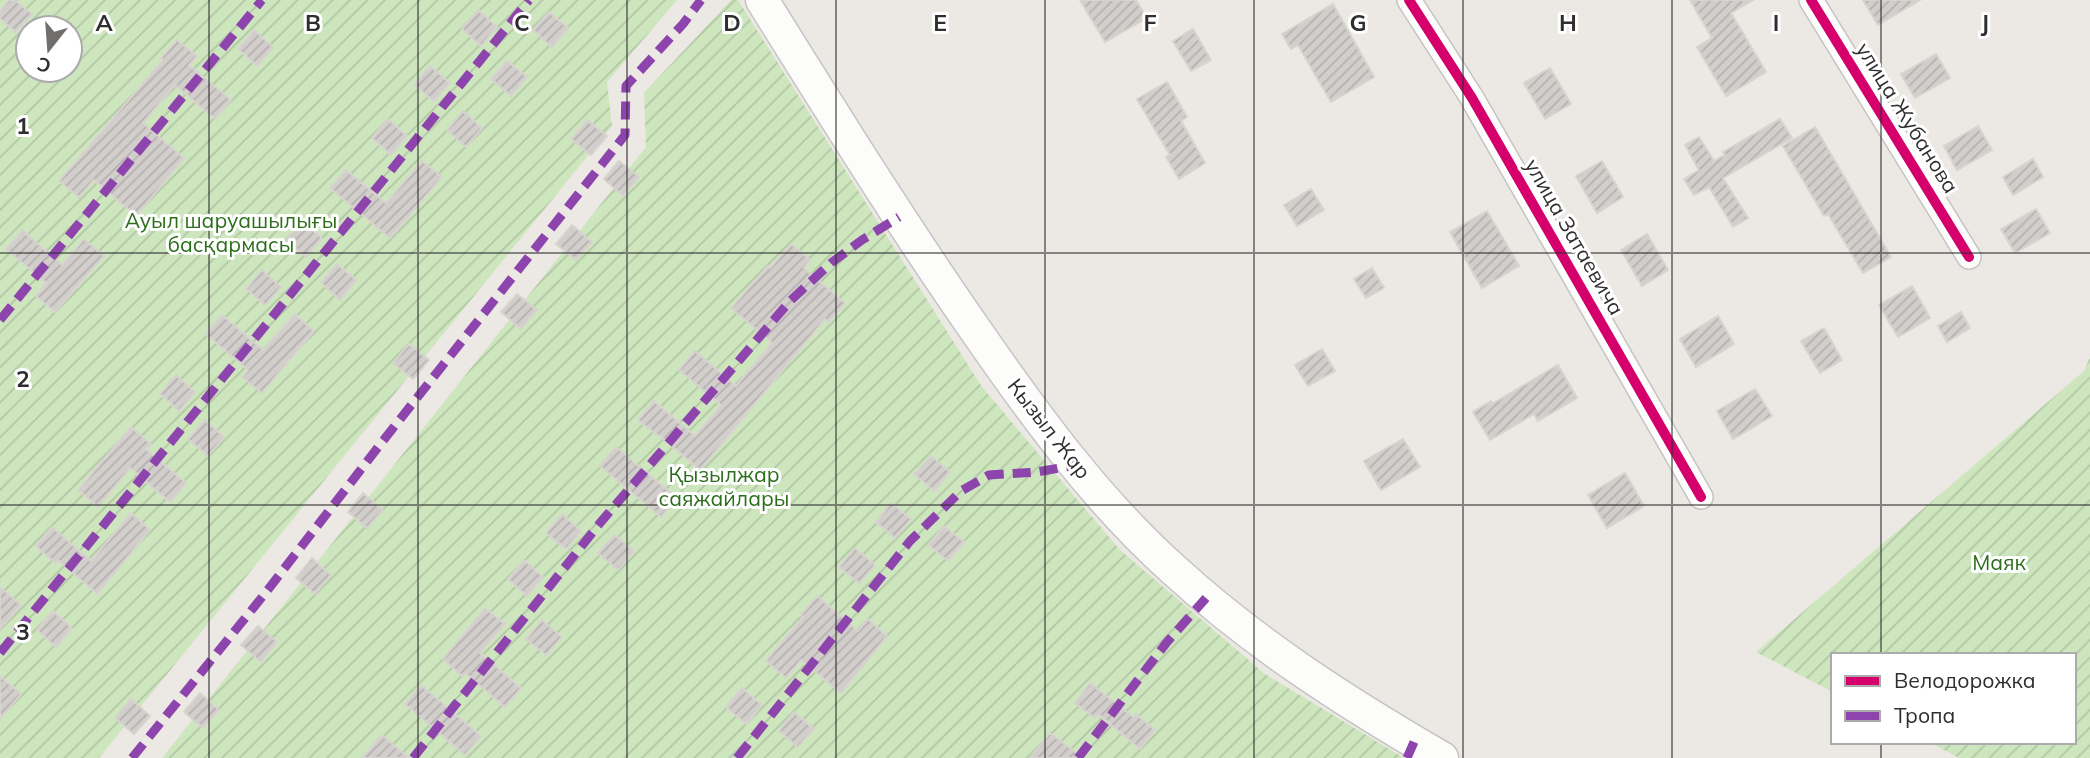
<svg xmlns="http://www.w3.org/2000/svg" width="2090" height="758" font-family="Mulish,sans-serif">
<defs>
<pattern id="garden-furrows" width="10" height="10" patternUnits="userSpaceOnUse" patternTransform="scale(1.75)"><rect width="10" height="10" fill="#cee6be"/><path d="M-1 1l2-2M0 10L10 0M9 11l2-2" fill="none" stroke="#b1c6a4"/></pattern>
<pattern id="building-hatch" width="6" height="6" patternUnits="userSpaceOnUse" patternTransform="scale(1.75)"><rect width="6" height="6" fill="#d1cecb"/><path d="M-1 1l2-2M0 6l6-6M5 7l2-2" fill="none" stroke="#b4b1af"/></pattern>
</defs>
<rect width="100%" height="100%" fill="#ece8e4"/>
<!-- garden -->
<path fill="url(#garden-furrows)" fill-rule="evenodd" d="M0,0H677L607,82L612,126L99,758H0ZM28,28H70V70H28Z
M731,0H738L982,387L1120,550L1265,674L1404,758H162L646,147L644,93Z
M2090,357V758H1959L1929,742H2074V655H1833V692L1756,652L2084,371Z"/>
<!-- building -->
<path fill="url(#building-hatch)" stroke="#d7d4d0" stroke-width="2" d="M9,0H15L32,14L16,32L0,19V11Z
M1080,0H1136L1147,18L1105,42Z
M1690,0H1753L1731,13L1766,72L1726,96L1697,47L1712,38Z
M1863,0H1920L1878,25Z
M1333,4L1374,77L1331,102L1298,45L1291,49L1282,34Z
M478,10L497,27L481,46L462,29Z
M549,12L568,28L552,47L533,30Z
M1193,29L1211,60L1191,71L1173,41Z
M254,30L273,47L257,66L238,49Z
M177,40L197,56L189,65L231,100L215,119L175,85L143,123L184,158L136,216L94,180L79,197L59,181L163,60L161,58Z
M1936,54L1950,78L1915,98L1901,74Z
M507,61L527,77L511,96L491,79Z
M430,66L450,83L434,101L414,85Z
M1550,68L1571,104L1545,119L1524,83Z
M1167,82L1187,117L1181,121L1205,163L1179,179L1166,157L1170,155L1137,99Z
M463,111L482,128L466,147L447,130Z
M388,119L407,136L391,155L372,138Z
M1780,119L1792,138L1723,178L1748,218L1733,227L1709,187L1694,195L1684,179L1699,170L1685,145L1699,137L1714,161L1725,155L1723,152Z
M587,120L607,136L591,155L571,139Z
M1978,126L1992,150L1957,170L1944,146Z
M1815,127L1891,257L1863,273L1828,214L1824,216L1783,146Z
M2033,159L2043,177L2013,195L2003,177Z
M422,161L442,177L390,238L330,188L346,170L386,203Z
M619,161L639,177L623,196L604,179Z
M1602,161L1623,197L1597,213L1576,176Z
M1311,189L1324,210L1297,226L1284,205Z
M2036,209L2050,233L2015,253L2001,229Z
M1487,211L1519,266L1482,288L1450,232Z
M302,221L322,238L306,257L286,240Z
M572,225L592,242L576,260L556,244Z
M22,230L62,265L84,239L104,256L55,312L36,296L46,283L6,249Z
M1647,234L1668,270L1642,286L1621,250Z
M791,244L810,260L804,268L845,303L829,322L825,319L700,470L659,435L658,436L638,420L654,401L695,436L721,405L679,370L695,351L736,386L772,343L731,308L768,266L770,268Z
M337,264L356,280L340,300L321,283Z
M1372,268L1384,288L1366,298L1354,279Z
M262,270L281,287L265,305L246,289Z
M1912,286L1930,318L1898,337L1879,305Z
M517,294L537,310L521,329L501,312Z
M1961,312L1970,328L1947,342L1938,326Z
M295,314L314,331L262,393L242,377L248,370L206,334L222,315L263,350Z
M1718,316L1734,344L1696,367L1680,339Z
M1824,328L1842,360L1820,373L1801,341Z
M409,344L429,360L413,379L393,363Z
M1322,349L1335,371L1308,386L1295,365Z
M1558,365L1577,398L1538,421L1534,414L1490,440L1473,412L1491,401L1492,404Z
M176,375L195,392L179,411L160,394Z
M1755,389L1772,416L1733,439L1717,411Z
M205,420L224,437L208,456L188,439Z
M131,427L151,444L146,449L186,483L170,502L130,468L98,507L78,490Z
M1403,439L1420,467L1381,490L1364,461Z
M616,447L677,498L661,517L600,466Z
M931,456L950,472L934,491L914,474Z
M1625,473L1644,506L1607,528L1588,495Z
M363,493L383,510L367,528L348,512Z
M891,503L911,519L895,538L876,522Z
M131,513L150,530L97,594L58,560L55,563L36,546L52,527L91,561Z
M562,514L581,531L566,549L546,533Z
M944,526L964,542L948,561L928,545Z
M614,535L634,551L618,570L598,553Z
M855,548L875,565L859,583L839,567Z
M312,558L331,575L315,594L296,578Z
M524,560L543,577L527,596L508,579Z
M0,587L21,605L0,629Z
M817,596L858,631L868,619L887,636L841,693L801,660L786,678L766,661L803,617L801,615Z
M485,608L505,624L480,653L521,688L505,707L465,673L462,676L443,659Z
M53,611L72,628L56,647L37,630Z
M542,620L562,637L546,655L526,639Z
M258,626L277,642L261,662L241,645Z
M0,676L21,694L0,719Z
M1090,683L1133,717L1136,714L1155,730L1140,749L1098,714L1095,718L1075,703Z
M421,685L481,736L465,755L405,704Z
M742,688L762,705L746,724L726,707Z
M200,693L219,710L203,728L184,712Z
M131,699L150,716L134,734L115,718Z
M794,712L814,729L798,747L779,731Z
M1050,733L1083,758H1030Z
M382,735L409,758H362Z"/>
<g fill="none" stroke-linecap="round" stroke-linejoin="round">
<defs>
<path id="street" d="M1409,0L1472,98L1701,497
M1811,0L1969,257"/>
<path id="secondary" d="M762,0C833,114 904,228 981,338C1038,420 1099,503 1174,570C1255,644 1347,703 1442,758"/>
</defs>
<!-- street casing -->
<use href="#street" stroke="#c5c4c5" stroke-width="26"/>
<!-- secondary casing -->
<use href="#secondary" stroke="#c5c4c5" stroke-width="35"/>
<!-- street -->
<use href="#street" stroke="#fcfcfb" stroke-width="23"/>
<!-- secondary -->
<use href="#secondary" stroke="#fcfcfb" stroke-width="32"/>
<!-- quiet -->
<path stroke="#8e44ad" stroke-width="9" stroke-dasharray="18 9" stroke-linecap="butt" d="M0,320L262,0
M0,653L529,0
M132,758L263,596L386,437L625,135L626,86L683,24L701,0
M413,758L600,523L790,301L831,263L862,240L899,217
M737,758L910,541L961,491L989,475L1037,472L1076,465
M1078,758L1167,642L1206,598
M1407,758L1414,742"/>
<defs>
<path id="cycleway" d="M1409,0L1472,98L1701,497
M1811,0L1969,257"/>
</defs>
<!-- cycleway casing -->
<use href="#cycleway" stroke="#fff" stroke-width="15"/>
<!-- cycleway -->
<use href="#cycleway" stroke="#d6006c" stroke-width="10"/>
</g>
<!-- grid -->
<path fill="none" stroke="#2e2e2e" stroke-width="2" stroke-opacity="0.55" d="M209,0V758M418,0V758M627,0V758M836,0V758M1045,0V758M1254,0V758M1463,0V758M1672,0V758M1881,0V655M0,253H2090M0,505H2090M1881,742V758"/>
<g text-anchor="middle" stroke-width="6" stroke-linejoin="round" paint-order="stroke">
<!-- street labels -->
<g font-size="21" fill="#2e2e2e" stroke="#fff">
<text transform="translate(1907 118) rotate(58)" y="7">улица Жубанова</text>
<text transform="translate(1574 237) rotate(60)" y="7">улица Затаевича</text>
<text transform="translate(1049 429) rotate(52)" y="7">Кызыл Жар</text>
</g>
<!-- park labels -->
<g font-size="21" fill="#2c6e1b" stroke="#fff">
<text x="231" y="228">Ауыл шаруашылығы<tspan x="231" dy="24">басқармасы</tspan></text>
<text x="724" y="482">Қызылжар<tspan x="724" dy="24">саяжайлары</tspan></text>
<text x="1999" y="570">Маяк</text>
</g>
</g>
<g font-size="23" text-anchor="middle" font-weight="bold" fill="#2e2e2e" stroke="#fff" stroke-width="6" stroke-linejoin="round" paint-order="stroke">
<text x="104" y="31">A</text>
<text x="313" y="31">B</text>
<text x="522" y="31">C</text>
<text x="732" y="31">D</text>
<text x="940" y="31">E</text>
<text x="1150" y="31">F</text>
<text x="1358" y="31">G</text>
<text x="1568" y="31">H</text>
<text x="1776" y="31">I</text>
<text x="1985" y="31">J</text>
<text x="23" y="134">1</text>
<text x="23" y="387">2</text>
<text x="23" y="640">3</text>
</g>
<!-- legend -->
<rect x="1831" y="653" width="245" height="91" fill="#ffffff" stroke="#ababab" stroke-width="2"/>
<rect x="1845" y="676" width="35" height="10" fill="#d6006c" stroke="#ababab" stroke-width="2"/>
<text x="1894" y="688" font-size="21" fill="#2e2e2e">Велодорожка</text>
<rect x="1845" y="711" width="35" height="10" fill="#8e44ad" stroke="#ababab" stroke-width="2"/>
<text x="1894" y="723" font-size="21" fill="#2e2e2e">Тропа</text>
<!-- north arrow -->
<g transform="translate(49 49) rotate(197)"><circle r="33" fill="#ffffff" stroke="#ababab" stroke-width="2"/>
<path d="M0-5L12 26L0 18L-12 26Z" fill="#706f6e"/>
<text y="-10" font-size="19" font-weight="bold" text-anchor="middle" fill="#2e2e2e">С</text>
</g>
</svg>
